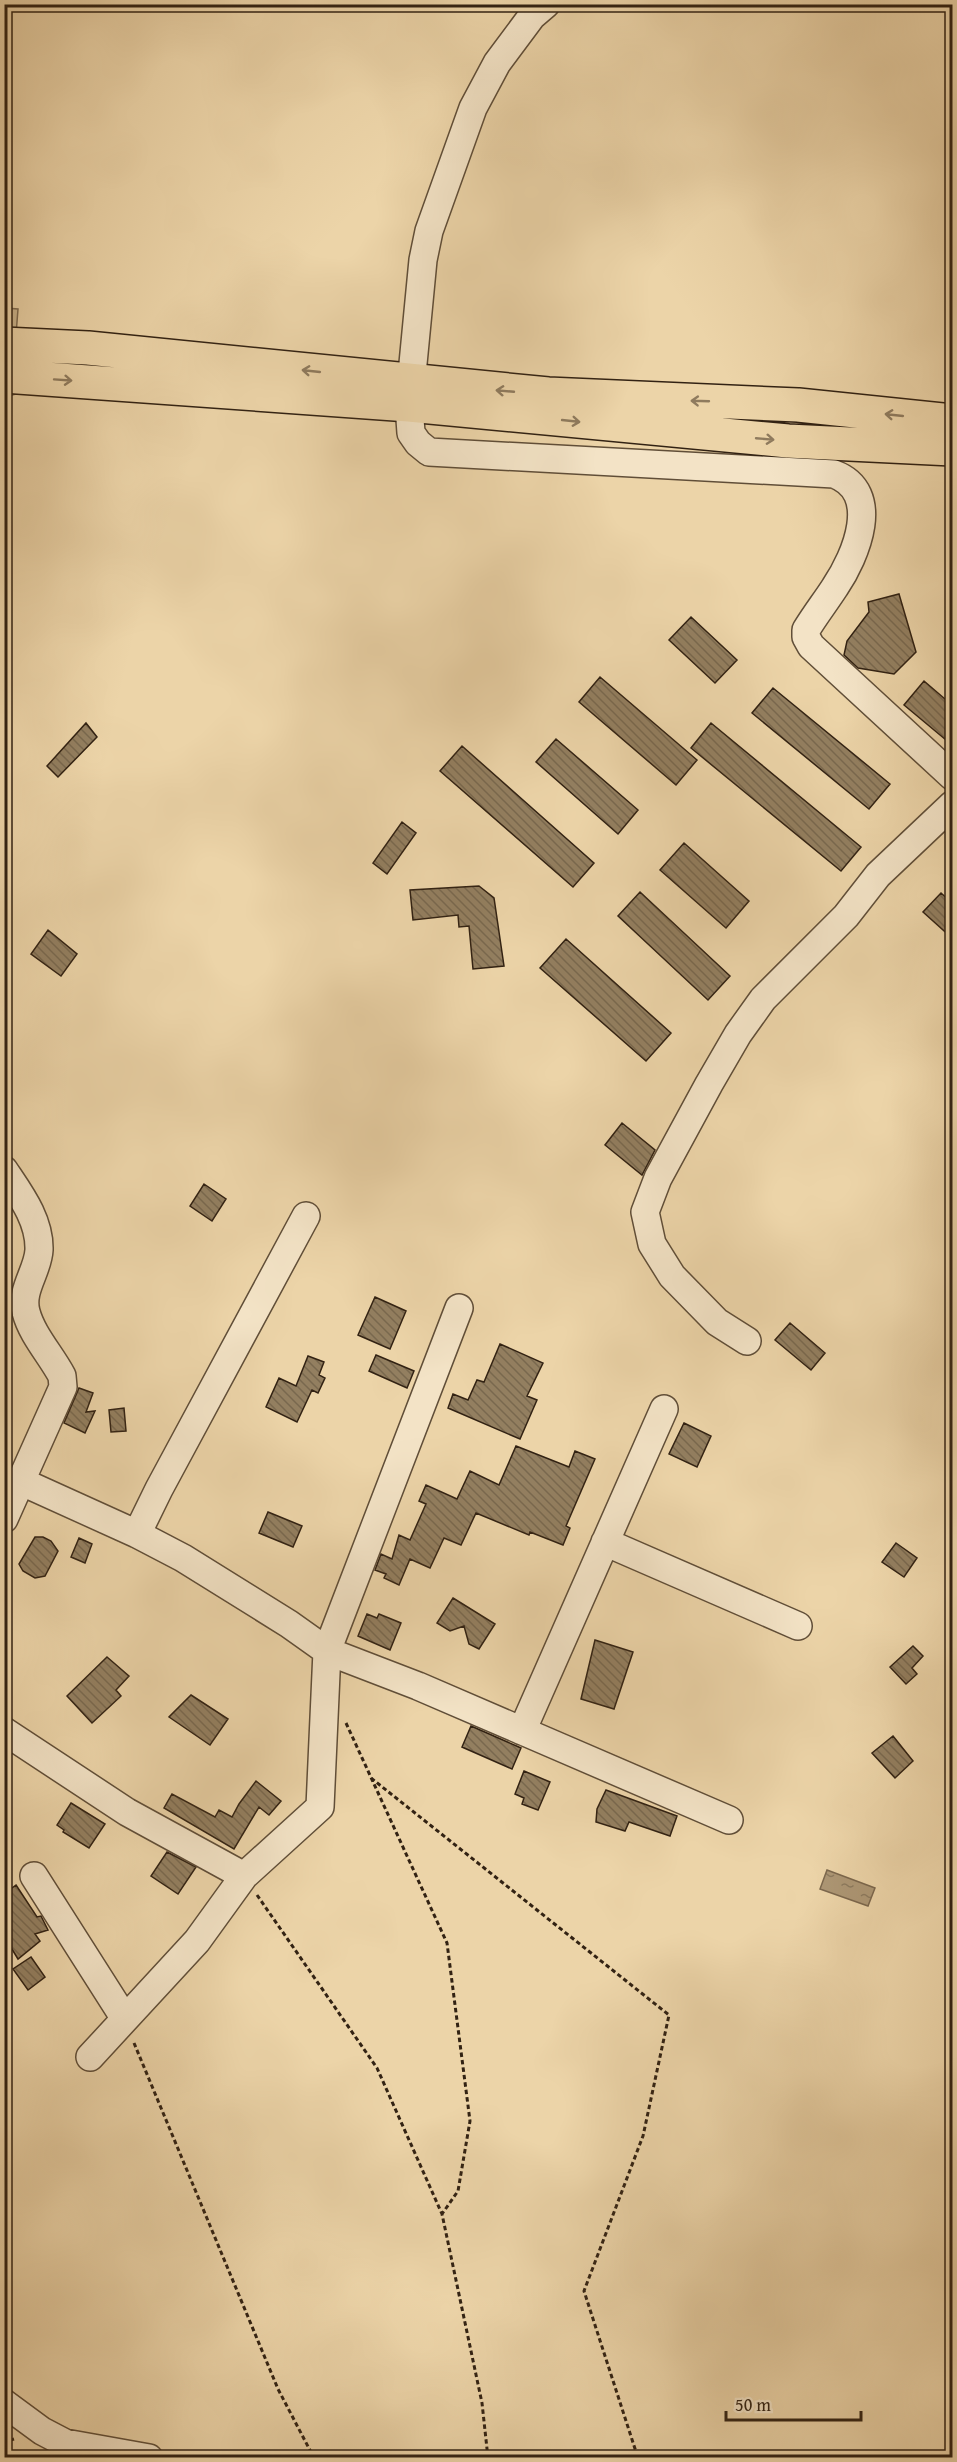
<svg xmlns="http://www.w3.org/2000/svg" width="957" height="2462" font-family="'Gentium Book Plus',serif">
<defs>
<pattern id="forest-firs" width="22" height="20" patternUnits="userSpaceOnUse" patternTransform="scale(1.5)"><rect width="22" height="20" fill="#ccb68f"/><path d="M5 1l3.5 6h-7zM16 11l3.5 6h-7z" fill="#b09c7a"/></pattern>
<pattern id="water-ripples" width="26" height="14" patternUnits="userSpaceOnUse" patternTransform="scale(1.5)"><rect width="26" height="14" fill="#ad9775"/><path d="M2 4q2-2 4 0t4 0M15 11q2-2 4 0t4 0" fill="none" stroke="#8d7b5f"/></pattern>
<pattern id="building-back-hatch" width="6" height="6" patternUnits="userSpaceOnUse" patternTransform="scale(1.5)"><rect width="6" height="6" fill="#937f60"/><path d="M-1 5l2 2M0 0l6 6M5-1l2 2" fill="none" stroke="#79684e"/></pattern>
</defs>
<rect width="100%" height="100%" fill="#ecd4a8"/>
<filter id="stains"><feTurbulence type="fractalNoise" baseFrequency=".00333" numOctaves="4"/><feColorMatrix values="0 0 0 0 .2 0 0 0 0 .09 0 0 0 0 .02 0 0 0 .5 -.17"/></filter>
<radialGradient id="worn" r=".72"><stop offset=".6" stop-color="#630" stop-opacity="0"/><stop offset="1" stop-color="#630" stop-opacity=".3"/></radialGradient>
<!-- forest -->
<path fill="url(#forest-firs)" stroke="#7f6c51" stroke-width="1.5" d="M5,308L18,309L13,374L16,394L5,397Z"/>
<!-- water -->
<path fill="url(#water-ripples)" stroke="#7c684e" stroke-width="1.5" d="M827,1870L875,1888L868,1906L820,1889Z"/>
<!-- building -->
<path fill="url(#building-back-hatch)" stroke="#322213" stroke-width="1.5" d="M899,594L916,652L894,674L858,668L844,655L847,641L869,612L868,602Z
M691,617L737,660L715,683L669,640Z
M600,677L697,760L676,785L579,702Z
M924,681L952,705V745L904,705Z
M773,688L890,784L869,809L752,713Z
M86,723L97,737L58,777L47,766Z
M711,723L861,847L841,871L691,748Z
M556,739L638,810L618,834L536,762Z
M462,746L594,863L573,887L440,771Z
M402,822L416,833L387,874L373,863Z
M684,843L749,901L726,928L660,870Z
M479,886L494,898L504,966L473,969L469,926L459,927L458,915L413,920L410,890Z
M640,892L730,976L708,1000L618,916Z
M941,893L952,903V938L923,912Z
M48,930L77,954L61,976L31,954Z
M566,939L671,1033L646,1061L540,968Z
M622,1123L655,1150L642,1175L605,1145Z
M204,1184L226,1199L212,1221L190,1206Z
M375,1297L406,1311L390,1349L358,1335Z
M790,1323L825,1353L811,1370L775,1340Z
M500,1344L543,1363L527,1396L537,1400L520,1439L448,1408L453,1394L468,1400L477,1380L484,1382Z
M376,1355L414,1371L407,1388L369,1371Z
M308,1356L324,1362L319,1375L325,1378L318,1393L312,1390L297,1422L266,1407L279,1378L296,1386Z
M79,1388L93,1393L86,1412L95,1411L85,1433L64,1423Z
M124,1408L126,1431L111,1432L109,1410Z
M684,1423L711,1436L697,1467L669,1454Z
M516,1446L569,1467L575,1451L595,1459L566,1526L570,1528L563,1545L530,1532L529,1535L476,1513L461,1545L444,1538L430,1568L410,1559L399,1585L384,1578L386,1574L375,1570L381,1554L392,1559L399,1535L410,1540L426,1504L419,1501L426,1485L457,1499L470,1471L499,1485Z
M268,1512L302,1526L293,1547L259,1533Z
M35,1537H43L51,1541L58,1551L45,1576L35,1578L23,1571L19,1564Z
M79,1538L92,1544L85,1563L71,1557Z
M896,1543L917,1558L904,1577L882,1562Z
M453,1598L495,1624L479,1649L469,1644L464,1626L450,1631L437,1623Z
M367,1614L377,1618L379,1614L401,1623L390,1650L358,1636Z
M595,1640L633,1652L614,1709L581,1699Z
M913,1646L923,1656L912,1668L917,1674L906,1684L890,1667Z
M107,1657L129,1676L116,1690L121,1696L92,1723L67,1696Z
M191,1695L228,1719L210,1745L169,1717Z
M471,1726L521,1748L512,1769L462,1747Z
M893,1736L913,1761L895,1778L872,1753Z
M524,1771L550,1782L538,1810L522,1804L524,1798L515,1794Z
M256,1781L281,1801L269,1815L259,1807L234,1849L164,1808L172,1794L215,1817L219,1810L232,1817L239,1804Z
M606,1790L677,1816L670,1836L629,1822L625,1831L596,1822L597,1809Z
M71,1803L105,1824L89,1848L63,1832L64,1830L57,1825Z
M167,1852L196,1867L178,1894L151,1876Z
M16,1885L37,1917L41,1916L48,1930L35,1934L40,1941L18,1959L4,1936V1894Z
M31,1957L45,1977L28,1990L13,1969Z"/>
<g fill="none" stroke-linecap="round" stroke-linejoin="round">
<defs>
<path id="minor" d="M546,4L532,16L497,63L473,108L429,231L423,260L409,405L411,433L418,443L429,452L834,474C883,492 856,556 835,587C826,601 815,615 806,630V637L811,646L952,776
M4,1170C20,1194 40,1220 39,1250C38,1271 20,1290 26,1312C32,1335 51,1355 62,1376L63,1387L4,1519
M747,1341L717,1322L672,1276L652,1244L645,1212L658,1178L709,1084L738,1034L763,999L846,916L878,875L952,805
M20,1481L137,1534L183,1558L289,1624L327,1651L418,1686L729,1820
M137,1534L159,1489L306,1216
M605,1542L798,1626
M4,1731L127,1812L244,1876
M522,1731L664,1409
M34,1876L125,2019
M90,2057L197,1941L244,1876L320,1807L327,1651L459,1308
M4,2403L42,2431L65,2443L149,2458"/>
<path id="major" d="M4,344L88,348L548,394L798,405L952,421
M4,376L409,405L788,441L952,449"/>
</defs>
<!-- minor casing -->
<use href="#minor" stroke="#604e38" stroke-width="30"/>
<!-- major casing -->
<use href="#major" stroke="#322213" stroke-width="36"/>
<!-- path -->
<path stroke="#322213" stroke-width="3" stroke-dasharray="4.5 3" stroke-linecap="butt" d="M346,1723L447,1943L470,2121L458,2191L442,2214
M371,1778L669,2015L643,2136L584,2291L638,2458
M257,1895L377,2068L442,2214L482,2403L488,2458
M134,2043L278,2389L314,2458
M4,2442L14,2439"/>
<!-- minor -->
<use href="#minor" stroke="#f3e3c6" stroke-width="27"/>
<!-- major -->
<use href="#major" stroke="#ecd4a8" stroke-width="33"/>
</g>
<!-- one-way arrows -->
<defs><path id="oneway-shaft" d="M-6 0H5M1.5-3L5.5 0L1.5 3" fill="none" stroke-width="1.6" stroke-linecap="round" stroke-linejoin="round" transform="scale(1.5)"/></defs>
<g stroke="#8f7b5e">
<use href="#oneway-shaft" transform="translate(311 371) rotate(-174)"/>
<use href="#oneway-shaft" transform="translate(63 380) rotate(4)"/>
<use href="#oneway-shaft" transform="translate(505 391) rotate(-175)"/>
<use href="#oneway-shaft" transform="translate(700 401) rotate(-178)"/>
<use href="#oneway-shaft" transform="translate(894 415) rotate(-174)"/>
<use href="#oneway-shaft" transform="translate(571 421) rotate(6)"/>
<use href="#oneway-shaft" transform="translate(765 439) rotate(5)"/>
</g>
<!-- margin -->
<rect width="957" height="2462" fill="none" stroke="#ecd4a8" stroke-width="24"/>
<rect x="6" y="6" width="945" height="2450" fill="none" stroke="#322213" stroke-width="3"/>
<rect x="12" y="12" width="933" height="2438" fill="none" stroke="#322213" stroke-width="1.5"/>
<!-- scale -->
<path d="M726 2411v9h135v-9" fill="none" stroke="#322213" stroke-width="3"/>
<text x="735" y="2411" font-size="18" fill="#322213" stroke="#f3e3c6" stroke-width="4.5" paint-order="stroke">50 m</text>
<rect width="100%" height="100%" filter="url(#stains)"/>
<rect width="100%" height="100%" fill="url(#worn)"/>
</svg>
